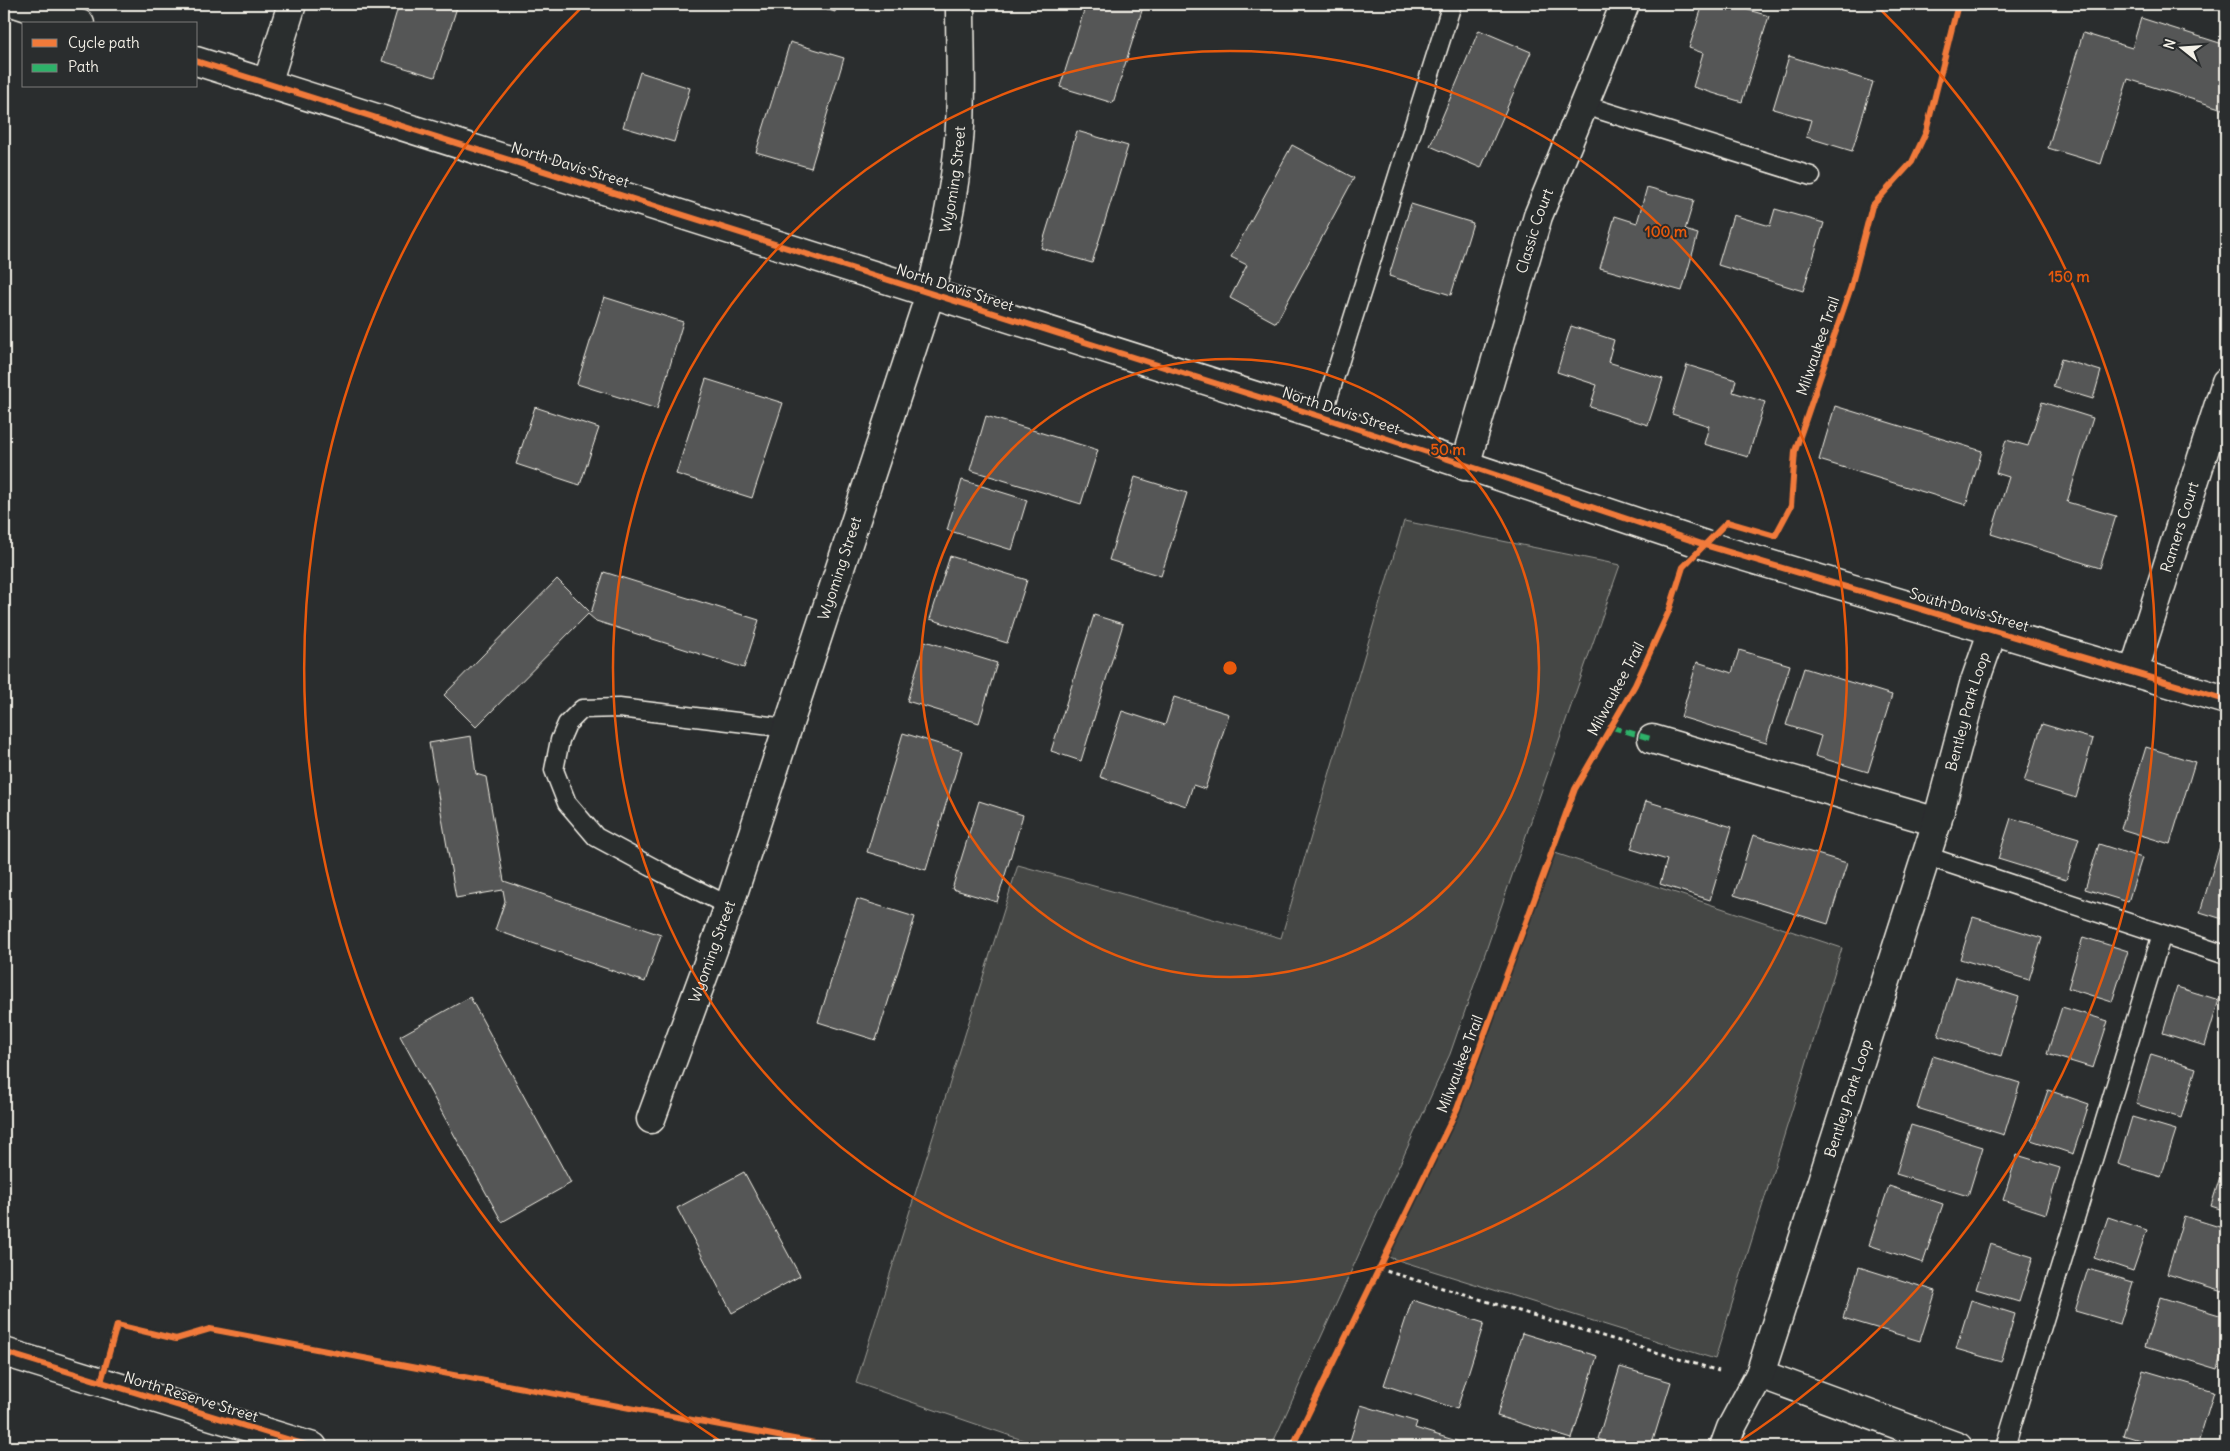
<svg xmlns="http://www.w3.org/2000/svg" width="2230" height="1451" font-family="Delius,sans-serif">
<rect width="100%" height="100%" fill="#2a2d2e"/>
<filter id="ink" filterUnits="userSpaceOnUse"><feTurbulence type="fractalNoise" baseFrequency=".02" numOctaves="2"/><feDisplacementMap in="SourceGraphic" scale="10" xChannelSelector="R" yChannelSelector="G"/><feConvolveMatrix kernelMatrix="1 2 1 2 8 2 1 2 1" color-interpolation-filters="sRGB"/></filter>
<g filter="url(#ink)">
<!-- green -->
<path fill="#444645" stroke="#9c9c96" d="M1404,521L1620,565L1450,1054L1271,1447H1043L856,1383L1018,865L1281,938Z
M1552,852L1842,948L1715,1359L1385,1256L1457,1109Z"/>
<!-- building -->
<path fill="#555756" stroke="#f4f1e8" d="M399,4H458L435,77L382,61Z
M809,4H837L835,12Z
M1086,4H1144L1113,103L1060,87Z
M1703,4H1728L1769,16L1742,102L1693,87L1703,53L1689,48Z
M2141,18L2226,45V110L2128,79L2101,164L2048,148L2083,33L2132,48Z
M1479,30L1531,52L1481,168L1430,146Z
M790,42L844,58L811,168L756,152Z
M1789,56L1873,82L1852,151L1806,137L1811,120L1773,109Z
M640,72L690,88L674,142L623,127Z
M1077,131L1128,146L1092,263L1041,248Z
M1292,145L1354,178L1276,323L1230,298L1247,265L1231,257Z
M1647,187L1694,200L1685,230L1698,234L1682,291L1600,268L1615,216L1637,223Z
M1411,204L1473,223L1451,295L1389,276Z
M1775,209L1824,223L1803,291L1718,265L1733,215L1770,226Z
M604,297L683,322L657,409L577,384Z
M1571,326L1614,340L1608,362L1663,379L1648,425L1590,407L1597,385L1557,372Z
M2061,359L2101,371L2093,399L2053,387Z
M1687,365L1736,380L1733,392L1765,402L1748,457L1704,444L1709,426L1672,414Z
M706,379L783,403L752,498L676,474Z
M2042,402L2093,418L2067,502L2116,516L2100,568L1991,534L2009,477L1996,473L2006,440L2028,446Z
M1835,406L1982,451L1966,505L1819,460Z
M535,407L599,428L580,485L516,464Z
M986,416L1098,450L1081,504L970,470Z
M1135,477L1187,493L1161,576L1109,560Z
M962,480L1027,500L1012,550L947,530Z
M950,556L1027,580L1007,643L930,619Z
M604,572L759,620L744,668L596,621L588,614L476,727L444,695L557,579L591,613Z
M1094,615L1123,624L1081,761L1051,751Z
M925,641L997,663L979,723L907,701Z
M1739,650L1790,665L1766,743L1681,717L1697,662L1732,673Z
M1804,668L1892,695L1868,772L1815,756L1821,736L1786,725Z
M1174,697L1229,714L1205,789L1193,785L1186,806L1100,777L1122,711L1165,725Z
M2042,724L2093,739L2076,798L2024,782Z
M903,733L962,751L926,870L867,852Z
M471,736L476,774L486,777L504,881L661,935L645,982L495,930L505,901L503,890L456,898L429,743Z
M2146,747L2195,762L2170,844L2121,829Z
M979,801L1023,815L997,902L952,889Z
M1646,801L1732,827L1710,900L1660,884L1667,860L1631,849Z
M2011,818L2079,838L2066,880L1998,859Z
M2226,826V920L2200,912Z
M1753,835L1847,863L1828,924L1734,895Z
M2099,844L2142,858L2128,902L2085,889Z
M857,899L915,917L876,1040L818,1022Z
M1973,917L2042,938L2029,980L1960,959Z
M2083,937L2128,951L2112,1002L2068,988Z
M1956,977L2019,997L2001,1056L1938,1036Z
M2177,987L2219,1000L2205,1046L2163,1033Z
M470,997L571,1183L502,1222L400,1036Z
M2062,1007L2108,1021L2093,1068L2047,1054Z
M2151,1054L2196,1068L2181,1118L2136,1104Z
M1933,1056L2020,1083L2004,1135L1917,1108Z
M2048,1090L2089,1104L2073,1154L2031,1140Z
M2132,1117L2176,1130L2161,1177L2118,1164Z
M1911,1125L1983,1147L1968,1196L1896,1174Z
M2017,1155L2060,1168L2046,1214L2003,1200Z
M2226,1157V1211L2211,1206Z
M744,1172L800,1276L732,1313L677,1208Z
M1889,1186L1943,1204L1923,1263L1869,1245Z
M2184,1216L2226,1229V1292L2167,1274Z
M2108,1217L2147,1230L2133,1271L2094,1258Z
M1990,1244L2033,1257L2019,1302L1976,1289Z
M1859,1267L1936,1291L1920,1341L1843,1318Z
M2088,1269L2133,1282L2120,1324L2075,1311Z
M2160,1297L2226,1317V1338L2217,1369L2145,1347Z
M1412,1300L1484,1323L1457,1409L1384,1385Z
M1971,1300L2015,1314L2001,1362L1956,1349Z
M1522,1333L1597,1356L1572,1439L1497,1416Z
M1620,1367L1671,1382L1651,1447H1624L1598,1439Z
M2143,1370L2214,1391L2197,1447H2163L2123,1435Z
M1361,1405L1417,1422L1415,1428L1476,1447H1348Z"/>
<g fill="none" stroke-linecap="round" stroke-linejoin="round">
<defs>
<path id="lane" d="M1584,105L1811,176
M1322,417L1452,4
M1926,856L2226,955
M729,906L663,873L596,837L567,803L554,770L560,740L567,724L582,709L619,708L788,728
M2005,1447L2162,934"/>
<g id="street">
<path d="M18,4L80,24"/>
<path d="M196,61L1322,417L1705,545L2226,700"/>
<path d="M267,84L292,4"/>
<path id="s1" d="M1465,466L1538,216L1625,4"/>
<path id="s2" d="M2134,671L2226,382"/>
<path d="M1652,739L1937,822"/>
<path id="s3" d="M651,1119L729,906L930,294C945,238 957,183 960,126C962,85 960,44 960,4"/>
<path d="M1760,1374L1958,1447"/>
<path id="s4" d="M1724,1447L1731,1428L1760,1374L1937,822L1974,684L1993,630"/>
</g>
<path id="highway" d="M4,1352L313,1447"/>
</defs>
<!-- lane casing -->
<use href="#lane" stroke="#f4f1e8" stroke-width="21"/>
<!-- street casing -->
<use href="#street" stroke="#f4f1e8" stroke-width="31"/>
<!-- highway casing -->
<use href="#highway" stroke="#f4f1e8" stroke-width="31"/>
<!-- path -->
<path stroke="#f4f1e8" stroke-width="3" stroke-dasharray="4 4" stroke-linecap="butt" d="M1379,1269L1719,1371"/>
<!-- lane -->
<use href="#lane" stroke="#2a2d2e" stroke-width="18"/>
<!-- street -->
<use href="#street" stroke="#2a2d2e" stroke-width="28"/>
<!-- highway -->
<use href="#highway" stroke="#2a2d2e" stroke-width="28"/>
<!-- quiet -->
<path stroke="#2db169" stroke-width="5" stroke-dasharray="10 5" stroke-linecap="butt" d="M1611,727L1652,739"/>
<defs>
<path id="cycleway" d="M196,61L1322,417L1705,545L2226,700
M4,1352L313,1447
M101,1382L117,1325L176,1339L210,1329L836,1447
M1292,1447L1457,1109L1575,789L1635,685L1669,611L1683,567L1727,522L1775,536L1791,506L1795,451L1851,287L1872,206L1912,162L1926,132L1958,4"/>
</defs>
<!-- cycleway casing -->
<use href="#cycleway" stroke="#2a2d2e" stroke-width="9"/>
<!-- cycleway -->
<use href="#cycleway" stroke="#f17a3a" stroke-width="6"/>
</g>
</g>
<!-- distance rings -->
<g fill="none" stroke="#e8590c" stroke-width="2.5">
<circle cx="1230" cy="668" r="309"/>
<circle cx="1230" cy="668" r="617"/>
<path d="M726 1445A926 926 0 0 1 581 8M1879 8A926 926 0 0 1 1734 1445"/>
</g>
<g text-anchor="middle" stroke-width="4" stroke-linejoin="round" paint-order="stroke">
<!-- street labels -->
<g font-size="15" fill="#f4f1e8" stroke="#2a2d2e">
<text transform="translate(570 165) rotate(17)" y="5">North Davis Street</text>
<text dy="5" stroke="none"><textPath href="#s3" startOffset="988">Wyoming Street</textPath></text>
<text dy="5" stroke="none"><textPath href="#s1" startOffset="245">Classic Court</textPath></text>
<text transform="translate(955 288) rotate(18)" y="5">North Davis Street</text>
<text transform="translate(1818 346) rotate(-71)" y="5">Milwaukee Trail</text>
<text transform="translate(1341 411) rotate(18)" y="5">North Davis Street</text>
<text dy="5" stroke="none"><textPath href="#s2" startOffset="151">Ramers Court</textPath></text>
<text dy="5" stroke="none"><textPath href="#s3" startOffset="582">Wyoming Street</textPath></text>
<text transform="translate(1969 610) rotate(16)" y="5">South Davis Street</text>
<text transform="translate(1616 689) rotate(-62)" y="5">Milwaukee Trail</text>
<text dy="5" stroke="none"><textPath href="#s4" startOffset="776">Bentley Park Loop</textPath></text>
<text dy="5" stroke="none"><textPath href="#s3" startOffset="178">Wyoming Street</textPath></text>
<text transform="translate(1460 1064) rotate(-69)" y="5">Milwaukee Trail</text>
<text dy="5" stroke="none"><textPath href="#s4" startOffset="371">Bentley Park Loop</textPath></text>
<text transform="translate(191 1397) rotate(17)" y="5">North Reserve Street</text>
</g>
</g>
<circle cx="1230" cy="668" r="8" fill="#e8590c" stroke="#2a2d2e" stroke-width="2.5"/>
<g font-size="15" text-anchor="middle" font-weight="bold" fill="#e8590c" stroke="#2a2d2e" stroke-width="4" stroke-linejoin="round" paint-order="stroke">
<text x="1666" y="237">100 m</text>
<text x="2069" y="282">150 m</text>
<text x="1448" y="455">50 m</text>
</g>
<!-- margin -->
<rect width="2230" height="1451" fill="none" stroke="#2a2d2e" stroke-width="20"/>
<rect x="10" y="10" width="2210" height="1431" fill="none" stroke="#f4f1e8" stroke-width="2" filter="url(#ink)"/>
<!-- legend -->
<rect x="22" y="22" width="175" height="65" fill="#2a2d2e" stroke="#7b7b78"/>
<rect x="32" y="39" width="25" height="8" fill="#f17a3a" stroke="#7b7b78"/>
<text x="68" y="48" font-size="15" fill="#f4f1e8">Cycle path</text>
<rect x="32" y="64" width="25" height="8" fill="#2db169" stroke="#7b7b78"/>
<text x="68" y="72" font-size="15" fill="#f4f1e8">Path</text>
<!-- north arrow -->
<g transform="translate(2182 48) rotate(287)" stroke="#2a2d2e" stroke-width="4" paint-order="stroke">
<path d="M0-4L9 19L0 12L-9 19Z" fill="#f4f1e8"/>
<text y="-8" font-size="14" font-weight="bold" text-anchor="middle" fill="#f4f1e8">N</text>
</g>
</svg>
